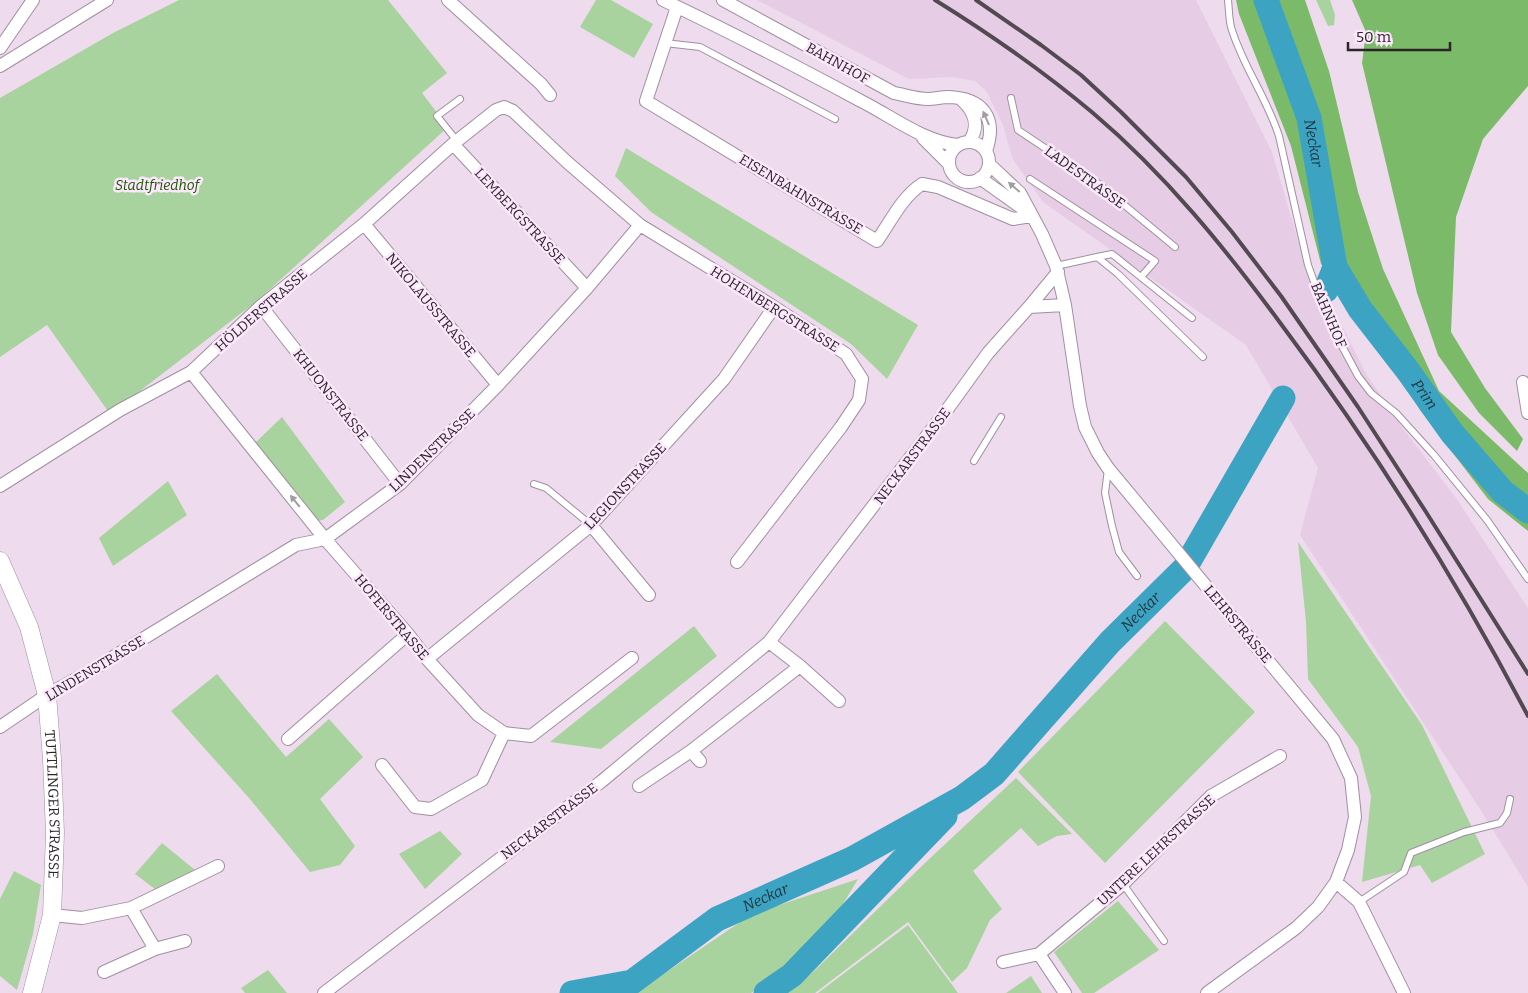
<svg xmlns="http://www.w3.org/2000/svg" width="1528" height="993" font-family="Bitter,serif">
<rect width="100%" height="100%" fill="#eedbed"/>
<!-- built -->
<path fill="#e6cde5" d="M757,0H1196L1272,152L1306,268L1317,275L1366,374L1380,394L1401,426L1456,498L1528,608V887L1480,809L1300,535L1318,468L1246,345L1043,202L1012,158L1003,125L987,92L975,81L952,77L909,79Z"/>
<!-- green -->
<path fill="#a9d39e" d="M179,0H388L447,73L422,93L448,127L257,301L110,414L47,325L0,357V98L113,33Z
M596,0H611L653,24L634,58L580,27Z
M1316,0H1330L1335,15L1334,25L1328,26Z
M626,148L918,325L887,379L851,344L651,212L615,176Z
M282,417L345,502L323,520L314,521L252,446Z
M168,481L187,515L113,566L99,538Z
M1298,542L1422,725L1485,854L1432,883L1420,865L1362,882L1371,796L1358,747L1308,679L1306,622Z
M1165,621L1255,712L1105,863L1018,772Z
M694,626L717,656L601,749L550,742Z
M217,674L286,757L329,719L363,757L320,799L355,846L340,865L310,872L249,798L171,711Z
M1016,778L1072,834L1057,836L1038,846L1021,828L973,871L1002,909L990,920L967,968L952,982L908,922L815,993H786L812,973L926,862Z
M440,831L462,854L425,889L399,854Z
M162,843L195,870L155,889L135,874Z
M14,871L41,885L33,934L17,990L0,976V899Z
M858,879L834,919L797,959L751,993H609L646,986L752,914Z
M1118,901L1159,950L1094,993H1082L1054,952Z
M908,925L958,993H818Z
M268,970L287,993H245L241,988Z
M1031,976L1042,993H1006Z"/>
<!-- forest -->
<path fill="#7bba69" d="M1236,0H1305L1329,71L1358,192L1383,269L1439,391L1528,473V531L1488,499L1420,410L1351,294L1321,264L1291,146L1239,14Z
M1352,0H1528V86L1483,139L1456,217L1451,332L1485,388L1523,439L1517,451L1479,413L1438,355L1417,293L1362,63L1366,32Z"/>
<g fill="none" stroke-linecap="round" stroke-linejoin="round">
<!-- river -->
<g stroke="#3da3c3" stroke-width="25">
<path id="s1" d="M1266,0L1309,118L1335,267L1326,290"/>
<path id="s2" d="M1335,267L1360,309L1408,371L1452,433L1503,492L1528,511"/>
<path id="s3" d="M572,993L632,982L717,919L852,859L962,798L994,774L1110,642L1185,568L1283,398"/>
<path d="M766,993L792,975L945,816"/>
</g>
<defs>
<path id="lane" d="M1228,0C1229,9 1229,19 1231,27C1242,65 1267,98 1279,136L1308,265L1327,318L1358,376L1371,393L1396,413L1434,455L1487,520L1528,579
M665,43L700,47L835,119
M1011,98L1018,130L1099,184L1175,247
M457,141L437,116L460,99
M1030,179L1155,261L1141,277
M1097,257L1112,254L1192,318
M1056,266L1097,257L1118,274L1203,357
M974,461L1001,417
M1108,469L1105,493L1112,526L1119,552L1137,576
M534,484L546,488L591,525
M1123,884L1164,941
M1359,902L1404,872L1411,853L1464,832L1500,823L1507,813L1510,799"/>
<path id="street" d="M448,0L541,84L550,95
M663,0C730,32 796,66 861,101C891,116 924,142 958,145
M723,0L894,93C905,95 917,99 928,99C935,99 941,97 948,97C982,98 998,117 986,151
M677,7L646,101L877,241C891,221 902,197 922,184L938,187L1013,219L1032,216
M0,48L33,0
M0,66L107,0
M962,100C975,112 980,126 969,142
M923,138L949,164
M949 162a20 20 0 1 1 40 0a20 20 0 1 1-40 0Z
M453,144L587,288
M989,164L1020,193L1042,234L1056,266L1065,305L1080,406L1085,427L1098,453L1108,468L1333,739L1351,778L1355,817L1348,850L1336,882L1318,907L1296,928L1207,993
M980,178L1029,213
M364,224L498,385
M261,306L400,484
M1029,307L1065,305
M191,372L325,539L408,634L427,659L478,715L504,733L531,736L632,658
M1523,382L1528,413
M0,486L120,410L191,372L261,306L364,224L453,144L496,110L504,107L513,111L567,162L640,225L771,305L846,354L862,379L859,400L841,427L737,562
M591,525L649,595
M769,642L800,666L839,701
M427,659L591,525L724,379L774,307
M0,727L47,695L92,670L296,545L325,539L400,484L498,385L587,288L640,225
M288,739L408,634
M691,751L700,761
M382,765L415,807L431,809L482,780L504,733
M639,786L691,751L800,666
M1336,882L1359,902L1404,993
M131,908L155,949
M52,915L82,918L131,908L218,866
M1003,962L1039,954
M104,972L155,949L185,941
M324,993L602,781L769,642L949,407L988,353L1029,307L1058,272
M1065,993L1039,954L1123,884L1211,796L1280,756"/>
<g id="secondary">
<path id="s4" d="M0,561L29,627L47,695L52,759L55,833L52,915L32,993"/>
</g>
</defs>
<!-- lane casing -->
<use href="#lane" stroke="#a08fa0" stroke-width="8"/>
<!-- street casing -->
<use href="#street" stroke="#a08fa0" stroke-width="14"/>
<!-- secondary casing -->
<use href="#secondary" stroke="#a08fa0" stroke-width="19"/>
<!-- lane -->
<use href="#lane" stroke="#fff" stroke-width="6"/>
<!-- street -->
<use href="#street" stroke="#fff" stroke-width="12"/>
<!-- secondary -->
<use href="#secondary" stroke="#fff" stroke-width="18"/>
<!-- rail -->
<path stroke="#534952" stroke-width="4" d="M935,0C990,34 1043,71 1093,113C1165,174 1225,248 1281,324C1374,448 1456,579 1528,716
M976,0L1041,45L1081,75L1121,112L1186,177L1232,232L1281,296L1358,407L1426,512L1528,674"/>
</g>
<!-- one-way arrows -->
<defs><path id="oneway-solid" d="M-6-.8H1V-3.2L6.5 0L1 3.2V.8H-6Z" transform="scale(1.25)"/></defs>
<g fill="#a09ca0">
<use href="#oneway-solid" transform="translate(986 118) rotate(-114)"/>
<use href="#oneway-solid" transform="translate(1014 187) rotate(-139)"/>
<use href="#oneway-solid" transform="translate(295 501) rotate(-129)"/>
</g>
<g text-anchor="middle" stroke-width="5" stroke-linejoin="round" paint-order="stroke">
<!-- street labels -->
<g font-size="14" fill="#2b242b" stroke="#fbe8fb">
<text transform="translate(838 63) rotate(29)" y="5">BAHNHOF</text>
<text transform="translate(1085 177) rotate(36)" y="5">LADESTRASSE</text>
<text transform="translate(801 194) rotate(31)" y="5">EISENBAHNSTRASSE</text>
<text transform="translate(520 216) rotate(47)" y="5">LEMBERGSTRASSE</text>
<text transform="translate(431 305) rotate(50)" y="5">NIKOLAUSSTRASSE</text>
<text transform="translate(775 309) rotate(32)" y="5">HOHENBERGSTRASSE</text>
<text transform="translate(261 310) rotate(-41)" y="5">HÖLDERSTRASSE</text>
<text transform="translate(1329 315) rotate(67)" y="5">BAHNHOF</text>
<text transform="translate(331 395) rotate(52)" y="5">KHUONSTRASSE</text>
<text transform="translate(432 450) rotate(-44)" y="5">LINDENSTRASSE</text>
<text transform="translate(912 456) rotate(-53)" y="5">NECKARSTRASSE</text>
<text transform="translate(625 486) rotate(-47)" y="5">LEGIONSTRASSE</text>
<text transform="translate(392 617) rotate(50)" y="5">HOFERSTRASSE</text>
<text transform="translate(1238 624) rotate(50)" y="5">LEHRSTRASSE</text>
<text transform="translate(95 668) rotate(-31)" y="5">LINDENSTRASSE</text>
<text dy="5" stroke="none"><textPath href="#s4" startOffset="252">TUTTLINGER STRASSE</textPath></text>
<text transform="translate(549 821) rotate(-37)" y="5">NECKARSTRASSE</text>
<text transform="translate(1156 850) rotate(-43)" y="5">UNTERE LEHRSTRASSE</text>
</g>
<!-- park labels -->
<g font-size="14" font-style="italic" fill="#1b5700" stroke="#fbe8fb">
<text x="157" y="190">Stadtfriedhof</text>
</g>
<!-- water labels -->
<g font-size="15" font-style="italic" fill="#1e353d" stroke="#fbe8fb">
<text dy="5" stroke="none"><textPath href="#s1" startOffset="151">Neckar</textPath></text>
<text dy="5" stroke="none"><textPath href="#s2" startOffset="156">Prim</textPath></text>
<text dy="5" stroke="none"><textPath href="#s3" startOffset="699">Neckar</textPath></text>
<text dy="5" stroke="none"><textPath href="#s3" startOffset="220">Neckar</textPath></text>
</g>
</g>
<!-- scale -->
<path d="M1348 42v8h102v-8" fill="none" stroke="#2b242b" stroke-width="2.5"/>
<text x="1356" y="42" font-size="15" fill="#2b242b" stroke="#fbe8fb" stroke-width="4" paint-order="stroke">50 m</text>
</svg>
